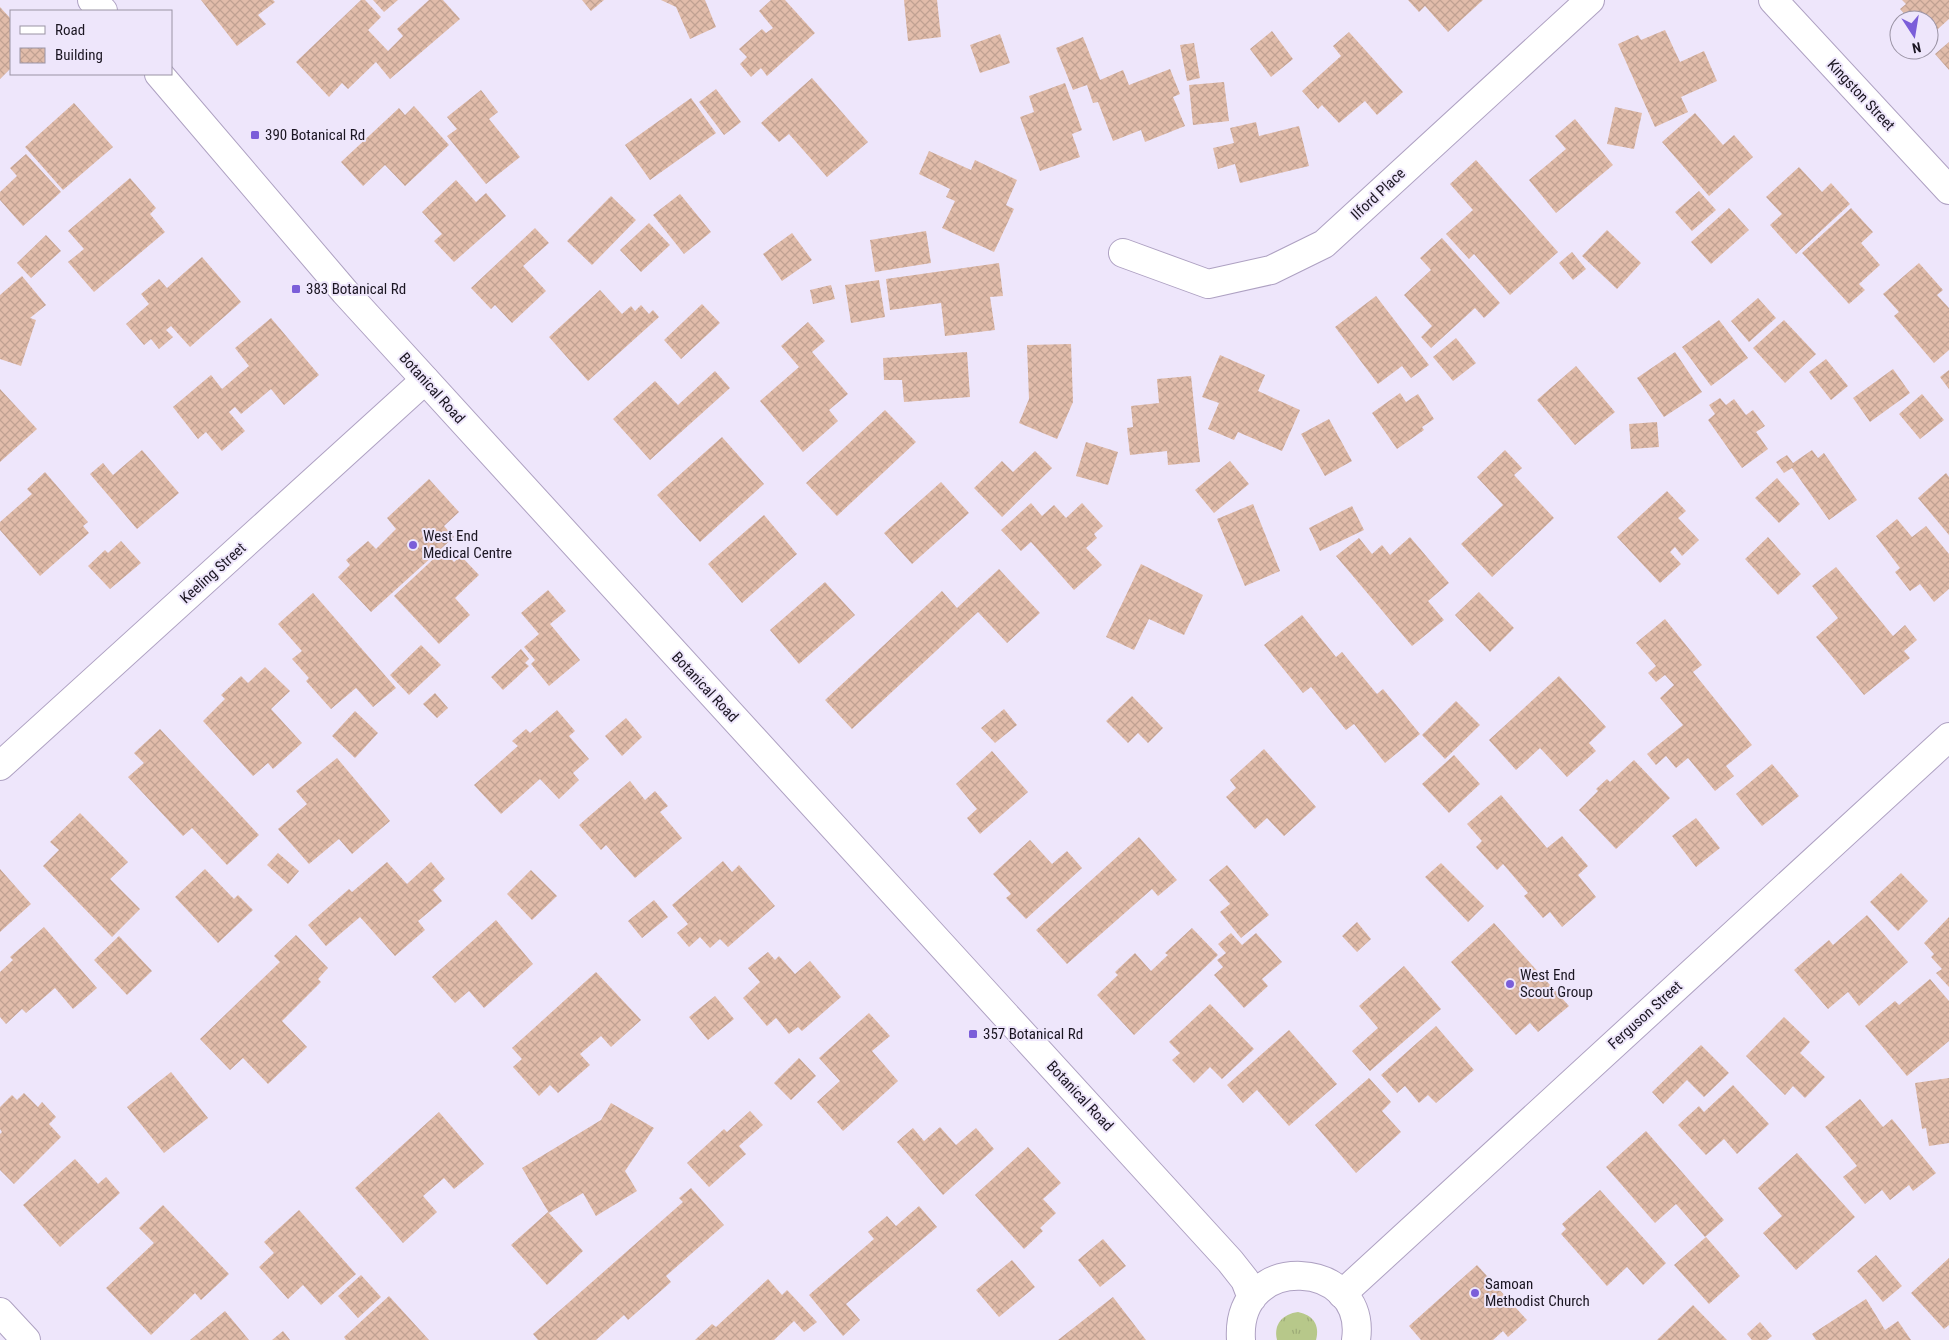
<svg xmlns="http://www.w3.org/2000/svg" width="1949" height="1340" font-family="'Roboto Condensed',sans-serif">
<defs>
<pattern id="grass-tufts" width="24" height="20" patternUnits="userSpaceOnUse" patternTransform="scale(1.25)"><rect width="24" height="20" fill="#b7c88a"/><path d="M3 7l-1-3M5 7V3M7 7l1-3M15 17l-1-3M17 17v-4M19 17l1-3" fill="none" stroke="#9dab77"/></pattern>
<pattern id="building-cross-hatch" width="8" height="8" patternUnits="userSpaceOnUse" patternTransform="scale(1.25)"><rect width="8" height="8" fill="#e1bcaa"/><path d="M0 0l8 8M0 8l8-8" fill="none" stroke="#c0a192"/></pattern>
</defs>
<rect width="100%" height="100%" fill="#eee6fb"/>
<!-- grass -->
<path fill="url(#grass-tufts)" d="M1298,1312C1313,1315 1320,1325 1316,1340H1277C1273,1324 1283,1314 1298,1312Z"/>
<!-- building -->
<path fill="url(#building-cross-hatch)" d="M201,0H273L275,2L258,15L266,24L237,46Z
M361,0H365L381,17L368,30L388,51L403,36L397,29L429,0H443L460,19L390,79L376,62L348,89L342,83L329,97L296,62Z
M373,0H398L384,12Z
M582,0H604L591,11Z
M661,0H705L716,27L690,39L676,7Z
M771,0H785L815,33L767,76L761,68L751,77L740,64L747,57L739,49L762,29L766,33L773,28L759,11Z
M904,0H937L941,37L908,41Z
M1408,0H1483L1448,32L1425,6L1419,12Z
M1902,0H1949V19L1929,37V20H1910L1900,9L1906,4Z
M0,7L11,19V68L0,79Z
M1665,30L1680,62L1704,51L1717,81L1681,97L1688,112L1655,127L1618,44L1638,35L1641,40Z
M1272,31L1293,59L1271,77L1250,49Z
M1349,32L1403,92L1377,115L1365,101L1339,123L1322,105L1318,109L1302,91L1341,56L1333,46Z
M1000,34L1010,63L980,73L970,45Z
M1083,37L1100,80L1123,70L1129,85L1170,69L1180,94L1173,97L1185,126L1145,142L1141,130L1113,141L1098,102L1093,103L1087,85L1073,90L1056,48Z
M1949,42V70L1935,54Z
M1194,43L1200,78L1187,81L1180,45Z
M812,78L868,142L827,177L789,134L779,142L761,123Z
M1224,82L1229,121L1193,125L1189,85Z
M1065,83L1082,130L1072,134L1080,157L1040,171L1020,117L1034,112L1029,96Z
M716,89L741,122L724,135L699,102Z
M481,90L498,112L489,119L520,157L486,184L447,136L457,129L447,117Z
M691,98L716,133L650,180L625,145Z
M74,103L113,147L63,190L25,147Z
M414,106L449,145L405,186L385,165L363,186L341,162L399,108L405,115Z
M1615,107L1642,113L1634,149L1607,144Z
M1695,113L1723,145L1734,135L1753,157L1709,196L1662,142Z
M1575,119L1613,165L1556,213L1529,180L1566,149L1555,136Z
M1256,122L1259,136L1299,126L1309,166L1240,183L1235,164L1218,169L1213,148L1234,143L1230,128Z
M929,151L971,170L975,160L1017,180L1006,205L1014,209L994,252L942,228L955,201L946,197L950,189L919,174Z
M26,154L61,192L23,226L0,200V192L17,176L10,168Z
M1476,160L1558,252L1510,295L1474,254L1469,259L1446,234L1473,210L1450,184Z
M1799,167L1822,192L1831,183L1850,204L1796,254L1770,225L1782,214L1766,197Z
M130,178L156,208L150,214L165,232L94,292L68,262L84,249L68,231Z
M456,180L476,202L486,193L506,216L454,262L434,241L442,234L422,212Z
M1699,191L1716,210L1692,231L1675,212Z
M680,194L711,232L684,254L653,215Z
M611,196L636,220L592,265L567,241Z
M1729,208L1749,230L1711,264L1691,242Z
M1851,208L1873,232L1861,243L1880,265L1859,284L1865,290L1849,304L1802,253Z
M649,223L670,245L641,272L620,250Z
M535,228L549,243L523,266L546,291L512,323L495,305L491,309L471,288Z
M1607,230L1641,263L1617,289L1582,256Z
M926,231L931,263L875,272L870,240Z
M792,233L812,260L782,281L763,254Z
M46,235L61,251L31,278L17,263Z
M1442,238L1500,303L1484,318L1475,308L1431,348L1421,337L1432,326L1404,295L1431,270L1420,258Z
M1572,252L1586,269L1573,280L1559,263Z
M202,257L241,302L190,347L171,326L166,330L173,337L159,349L151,339L144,345L126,324L149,304L141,294L159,279L167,288Z
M999,263L1003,296L990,297L995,330L945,336L941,303L890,310L886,279Z
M1919,263L1943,290L1937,295L1949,308V350L1934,363L1894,316L1899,312L1883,294Z
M22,276L46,305L30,318L36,320L21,366L0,359V295Z
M879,280L885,317L851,323L845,285Z
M831,285L835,299L813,304L810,290Z
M600,290L622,314L631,306L635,311L641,305L649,314L653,310L659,317L588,381L549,337Z
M1376,296L1429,365L1411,378L1402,366L1378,384L1335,327Z
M1758,298L1776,318L1749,342L1731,321Z
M702,304L720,323L681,359L664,340Z
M271,318L319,375L284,405L271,389L241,414L235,407L229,412L245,431L222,451L206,432L198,439L173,407L211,375L222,389L249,366L235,348Z
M1719,320L1748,358L1711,386L1682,347Z
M1784,320L1816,354L1785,383L1753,348Z
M808,322L825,341L812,352L848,394L829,410L838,421L803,452L760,401L799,367L781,346Z
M1456,338L1476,363L1453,381L1433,357Z
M1071,344L1073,402L1057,439L1019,423L1029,399L1027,345Z
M967,352L970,397L904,402L902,380H884L883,358Z
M1675,352L1702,392L1664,417L1637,378Z
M1220,355L1265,375L1258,391L1300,410L1282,451L1238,432L1234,440L1208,429L1219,403L1202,397Z
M1826,359L1848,386L1831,400L1809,372Z
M1576,366L1615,412L1575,445L1537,400Z
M1893,369L1910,393L1870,422L1853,398Z
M1949,370V389L1940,377Z
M715,371L730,388L650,460L613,419L655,381L678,405Z
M1191,376L1200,462L1168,465L1167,451L1130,455L1127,428L1133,427L1131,406L1159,403L1157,379Z
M0,389L37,429L0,462Z
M1400,393L1406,402L1418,394L1434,419L1422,427L1424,430L1397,449L1372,413Z
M1922,394L1944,420L1920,439L1899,414Z
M1720,398L1726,405L1734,399L1746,415L1753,410L1765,426L1756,432L1768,449L1742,468L1708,420L1715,414L1709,405Z
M885,410L916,442L837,516L806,483Z
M1329,419L1352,461L1325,476L1301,434Z
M1657,422L1659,447L1631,449L1629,424Z
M722,437L764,484L700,542L657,495Z
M1086,442L1118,452L1108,485L1076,476Z
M142,450L179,493L137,529L90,474L103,463L113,475Z
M1505,450L1522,468L1514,475L1554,518L1492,577L1461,544L1503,505L1477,477Z
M1812,450L1818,458L1824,453L1857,500L1829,520L1792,468L1784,473L1776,462L1787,455L1793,463Z
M1035,451L1052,468L1002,517L974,488L1002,461L1013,472Z
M1230,461L1249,484L1214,513L1195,490Z
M45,472L88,522L83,526L89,533L40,576L0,530V522L32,494L27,489Z
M1946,473L1949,477V535L1918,498Z
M1777,478L1800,504L1779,523L1755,498Z
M429,479L459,512L444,526L454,537L371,612L338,577L350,565L346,560L368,541L376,549L396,529L387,518Z
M941,482L969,513L912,564L884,533Z
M1667,491L1686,511L1678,518L1699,540L1682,556L1675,547L1670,552L1681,564L1660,583L1617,537Z
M1031,503L1042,516L1054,505L1066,518L1082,503L1103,526L1094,534L1097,538L1086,548L1102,565L1074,590L1031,542L1021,551L1001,530Z
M1253,504L1280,571L1245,586L1217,519Z
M1352,506L1364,530L1320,551L1309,528Z
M764,515L797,554L742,603L708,564Z
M1897,519L1912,537L1926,526L1949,554V589L1934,602L1920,584L1910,591L1895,572L1900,568L1876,536Z
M1410,537L1449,583L1428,601L1444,620L1412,646L1336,556L1359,538L1372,554L1382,545L1390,555Z
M1768,537L1801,574L1778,595L1745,559Z
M121,541L141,563L110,589L88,566L105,550L108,553Z
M443,550L454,562L461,556L479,575L455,598L470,615L439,644L394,596Z
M1141,564L1203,595L1184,635L1149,619L1134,650L1106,637Z
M1836,567L1893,636L1905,625L1917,640L1904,651L1910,658L1864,695L1816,637L1838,618L1812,586Z
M999,569L1040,613L1007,643L978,612L852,729L825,700L942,591L957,608Z
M825,582L855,615L799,664L770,630Z
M548,590L566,611L550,624L580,660L549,686L531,664L535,660L524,647L539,634L521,613Z
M1479,592L1514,628L1490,652L1455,615Z
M313,593L396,688L373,707L356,688L331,709L306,681L309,678L292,659L302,651L278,624Z
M1302,615L1336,657L1342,652L1377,694L1383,689L1420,734L1385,763L1354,724L1346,730L1311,687L1303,693L1264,645Z
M1665,619L1702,665L1693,672L1752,745L1726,766L1734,776L1715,791L1688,758L1676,768L1666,756L1656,765L1647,754L1683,725L1660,698L1674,685L1665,675L1656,682L1648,673L1656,666L1636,643Z
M421,645L441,665L409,695L390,675Z
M521,649L529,659L525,663L529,666L503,690L491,677Z
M265,667L290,691L271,709L302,743L273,769L268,763L253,776L203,721L225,699L221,695L241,676L248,683Z
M1559,676L1606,727L1589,743L1596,751L1567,777L1540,748L1516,770L1489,740Z
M435,693L448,708L437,718L423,704Z
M1132,696L1163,728L1148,743L1138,733L1128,743L1106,721Z
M1456,701L1480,725L1445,759L1422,735Z
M1004,709L1017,725L995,743L981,728Z
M557,710L575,731L569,736L589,759L573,773L579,780L559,799L540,779L501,814L474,785L518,746L512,741L526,729L530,733Z
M355,711L378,733L355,758L332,736Z
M626,718L642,737L622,756L605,736Z
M160,729L259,835L227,865L192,828L183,836L128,777L144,763L134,753Z
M1264,749L1316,807L1284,836L1267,818L1255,829L1226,797L1236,788L1230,780Z
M992,751L1028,792L980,834L967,818L977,809L956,784Z
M1454,755L1480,784L1449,813L1422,784Z
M337,758L390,821L352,854L339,839L309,864L278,829L307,804L296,791Z
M1634,760L1670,798L1616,849L1579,810L1598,791L1596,789L1607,779L1610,782Z
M1772,764L1799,796L1762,826L1736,794Z
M630,781L645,800L655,791L668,806L660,812L682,838L635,878L606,845L601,850L579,825Z
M1501,795L1547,848L1562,836L1588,866L1578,875L1596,897L1562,927L1550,912L1543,918L1524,896L1528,893L1503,864L1497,870L1476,847L1482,841L1467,824Z
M80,813L128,862L110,879L140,909L112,937L43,866L59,850L50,842Z
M1696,818L1720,848L1696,867L1672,836Z
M1139,837L1177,880L1158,896L1152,889L1067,964L1036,930Z
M1030,840L1052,864L1067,851L1082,868L1026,919L1006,898L1011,894L993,874Z
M278,853L299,871L288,884L267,865Z
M723,861L732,872L739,865L775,906L728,947L720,939L710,948L700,937L689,947L677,933L688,924L672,905Z
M387,862L407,884L431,862L445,879L433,890L442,901L418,921L425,930L395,956L360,917L326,946L308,925L349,889L352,892Z
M1441,863L1484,906L1468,922L1425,877Z
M1227,865L1269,915L1241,938L1220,912L1230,904L1209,880Z
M0,869L31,904L0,932Z
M205,869L234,899L238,895L253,910L218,943L175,897Z
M531,870L557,896L532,920L507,894Z
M1901,873L1928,901L1898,931L1870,902Z
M654,900L668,917L642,938L628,921Z
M1867,915L1908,962L1859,1006L1848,992L1828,1009L1794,970L1829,940L1833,945Z
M1949,917V987L1936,973L1942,969L1931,957L1934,954L1924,943Z
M496,920L533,964L484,1008L469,991L455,1003L432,977Z
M1357,922L1371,939L1357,952L1342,936Z
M1494,923L1569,1006L1538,1032L1530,1023L1516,1035L1451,962Z
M44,927L97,988L73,1009L55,988L26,1013L22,1009L6,1024L0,1017V972L13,960L10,957Z
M1192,928L1218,955L1134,1035L1097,995L1118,975L1115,972L1135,953L1151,971L1168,955L1165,953Z
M1231,933L1242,945L1256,933L1282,962L1262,979L1268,986L1244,1008L1214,975L1223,967L1217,960L1226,953L1218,944Z
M296,935L328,968L318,979L321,982L282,1021L307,1047L268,1084L243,1058L230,1070L200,1039L280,962L274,956Z
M119,936L152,971L127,995L94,960Z
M768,952L775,960L779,956L795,974L810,961L841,997L802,1031L798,1027L789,1034L776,1018L767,1026L743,998L760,982L748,968Z
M1404,966L1441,1009L1370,1071L1352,1051L1378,1028L1359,1006Z
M596,972L641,1020L611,1047L601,1036L580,1054L590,1065L558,1093L550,1085L539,1096L513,1067L522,1059L512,1048Z
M1930,979L1949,1001V1041L1907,1076L1865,1026L1895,1001L1899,1005Z
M715,996L734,1019L708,1040L689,1017Z
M1210,1004L1254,1049L1222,1079L1210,1067L1194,1083L1172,1060L1180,1053L1169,1042Z
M869,1013L890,1036L872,1051L898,1081L843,1131L817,1102L840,1081L819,1058Z
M1784,1017L1810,1042L1800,1053L1825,1077L1805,1098L1793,1086L1785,1095L1746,1056Z
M1436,1026L1474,1070L1436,1103L1428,1095L1419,1103L1405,1086L1397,1093L1381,1075Z
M1289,1030L1337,1084L1289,1126L1257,1090L1243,1103L1227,1085Z
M1701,1045L1729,1073L1704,1097L1687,1080L1663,1104L1652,1092Z
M799,1058L816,1076L791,1100L774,1083Z
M171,1072L208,1118L164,1153L127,1107Z
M1369,1078L1391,1102L1382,1111L1401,1132L1356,1173L1315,1125Z
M1949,1078V1143L1929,1146L1926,1128L1922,1129L1915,1083Z
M1733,1085L1769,1124L1737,1154L1724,1139L1706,1155L1678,1125L1699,1106L1704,1112Z
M24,1093L38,1107L42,1102L56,1117L49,1124L61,1137L14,1184L0,1170V1134L2,1132L0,1129V1107L12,1095L17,1100Z
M1860,1099L1883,1127L1892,1119L1936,1173L1913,1191L1909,1185L1890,1200L1882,1190L1865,1204L1843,1177L1857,1166L1825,1127Z
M611,1103L654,1128L625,1171L637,1191L596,1216L583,1193L549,1213L522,1168L601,1120Z
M750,1111L763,1125L739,1146L746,1154L709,1187L687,1163L724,1129L727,1132Z
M439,1112L484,1164L454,1189L444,1178L423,1196L437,1212L403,1243L355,1188Z
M940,1127L956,1145L976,1128L994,1149L943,1195L897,1142L913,1128L924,1141Z
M1646,1131L1724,1220L1705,1237L1676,1204L1655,1223L1606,1167Z
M1028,1147L1061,1183L1043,1199L1056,1213L1040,1228L1043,1231L1024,1249L975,1195Z
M1797,1153L1855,1217L1796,1270L1763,1233L1782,1216L1758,1188Z
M75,1159L98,1184L106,1177L120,1193L60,1247L23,1205Z
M691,1188L724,1225L666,1276L671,1282L628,1320L624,1315L596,1340H538L533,1334L683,1202L679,1198Z
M1600,1190L1666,1263L1643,1285L1627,1267L1607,1286L1561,1234L1566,1229L1562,1224Z
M163,1205L229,1274L201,1300L195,1293L151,1335L106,1288L154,1243L139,1228Z
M919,1206L937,1227L846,1304L860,1320L843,1336L809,1295L874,1239L868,1232L887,1216L896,1226Z
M299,1210L356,1274L321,1305L303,1285L288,1299L259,1267L274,1253L264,1242Z
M548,1212L583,1251L547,1285L511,1245Z
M1706,1237L1740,1276L1709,1304L1674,1265Z
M1103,1239L1126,1266L1100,1287L1078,1260Z
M1876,1255L1902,1286L1883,1302L1857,1271Z
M1949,1258V1325L1944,1329L1911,1293Z
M1012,1260L1035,1287L999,1317L976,1290Z
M1477,1265L1527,1320L1508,1337L1503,1331L1493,1340H1421L1409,1326Z
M361,1275L381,1297L358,1318L338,1296Z
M768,1279L782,1295L787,1290L817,1322L804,1332L794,1321L774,1340H695L712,1324L716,1327Z
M389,1296L429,1340H346L344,1337Z
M1113,1297L1146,1340H1058Z
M1866,1299L1885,1330L1898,1321L1911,1340H1816L1812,1334Z
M1693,1305L1727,1340H1657Z
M225,1311L249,1340H190Z
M1760,1322L1772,1336L1767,1340H1752L1747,1334Z
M283,1331L290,1340H272Z"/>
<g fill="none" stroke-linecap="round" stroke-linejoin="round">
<defs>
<path id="minor" d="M1773,0L1949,190
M1123,253L1208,284L1271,270L1324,244L1590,0
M0,766L425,380
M0,1312L26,1340"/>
<path id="tertiary" d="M1342,1294L1949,737"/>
<path id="secondary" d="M92,0L103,11
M159,74L345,292L1230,1261L1245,1280L1252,1298
M1241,1340C1235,1250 1368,1259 1356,1340"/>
</defs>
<!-- minor casing -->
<use href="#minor" stroke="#aea1c2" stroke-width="30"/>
<!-- tertiary casing -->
<use href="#tertiary" stroke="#aea1c2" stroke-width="30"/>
<!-- secondary casing -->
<use href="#secondary" stroke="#aea1c2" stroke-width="30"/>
<!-- minor -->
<use href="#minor" stroke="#fff" stroke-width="28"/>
<!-- tertiary -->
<use href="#tertiary" stroke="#fff" stroke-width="28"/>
<!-- secondary -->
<use href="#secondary" stroke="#fff" stroke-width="28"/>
</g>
<!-- markers -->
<g fill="#7b5ed9" stroke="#eee6fb" stroke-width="2">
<rect x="250" y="130" width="10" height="10" rx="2.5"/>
<rect x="291" y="284" width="10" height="10" rx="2.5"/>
<circle cx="413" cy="545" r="5"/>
<circle cx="1510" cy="984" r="5"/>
<rect x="968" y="1029" width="10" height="10" rx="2.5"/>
<circle cx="1475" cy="1293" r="5"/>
</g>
<g text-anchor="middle" stroke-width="4" stroke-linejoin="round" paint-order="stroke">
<!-- street labels -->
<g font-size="15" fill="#1b1622" stroke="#eee6fb">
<text transform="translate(1861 95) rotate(47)" y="5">Kingston Street</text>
<text transform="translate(1378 194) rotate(-43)" y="5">Ilford Place</text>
<text transform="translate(432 388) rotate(48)" y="5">Botanical Road</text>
<text transform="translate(213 573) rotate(-42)" y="5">Keeling Street</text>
<text transform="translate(705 687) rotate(47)" y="5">Botanical Road</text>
<text transform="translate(1645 1015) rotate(-42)" y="5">Ferguson Street</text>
<text transform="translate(1080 1096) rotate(47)" y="5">Botanical Road</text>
</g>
<!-- poi labels -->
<g font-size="15" fill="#1b1622" stroke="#eee6fb" text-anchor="start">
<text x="265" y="140">390 Botanical Rd</text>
<text x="306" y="294">383 Botanical Rd</text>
<text x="423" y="541">West End<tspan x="423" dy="17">Medical Centre</tspan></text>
<text x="1520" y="980">West End<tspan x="1520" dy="17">Scout Group</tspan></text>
<text x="983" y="1039">357 Botanical Rd</text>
<text x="1485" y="1289">Samoan<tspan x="1485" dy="17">Methodist Church</tspan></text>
</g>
</g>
<!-- legend -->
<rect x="10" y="10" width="162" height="65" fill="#eee6fb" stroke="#9a93a4"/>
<rect x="20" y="26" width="25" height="8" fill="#ffffff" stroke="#9a93a4"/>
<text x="55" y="35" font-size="15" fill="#1b1622">Road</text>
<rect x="20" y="48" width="25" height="15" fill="url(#building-cross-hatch)" stroke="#9a93a4"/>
<text x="55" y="60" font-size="15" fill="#1b1622">Building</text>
<!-- north arrow -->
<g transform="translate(1914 35) rotate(168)"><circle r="24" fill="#eee6fb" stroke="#9a93a4"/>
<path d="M0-4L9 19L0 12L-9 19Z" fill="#7b5ed9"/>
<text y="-8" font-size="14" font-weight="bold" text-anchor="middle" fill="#1b1622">N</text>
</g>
</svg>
